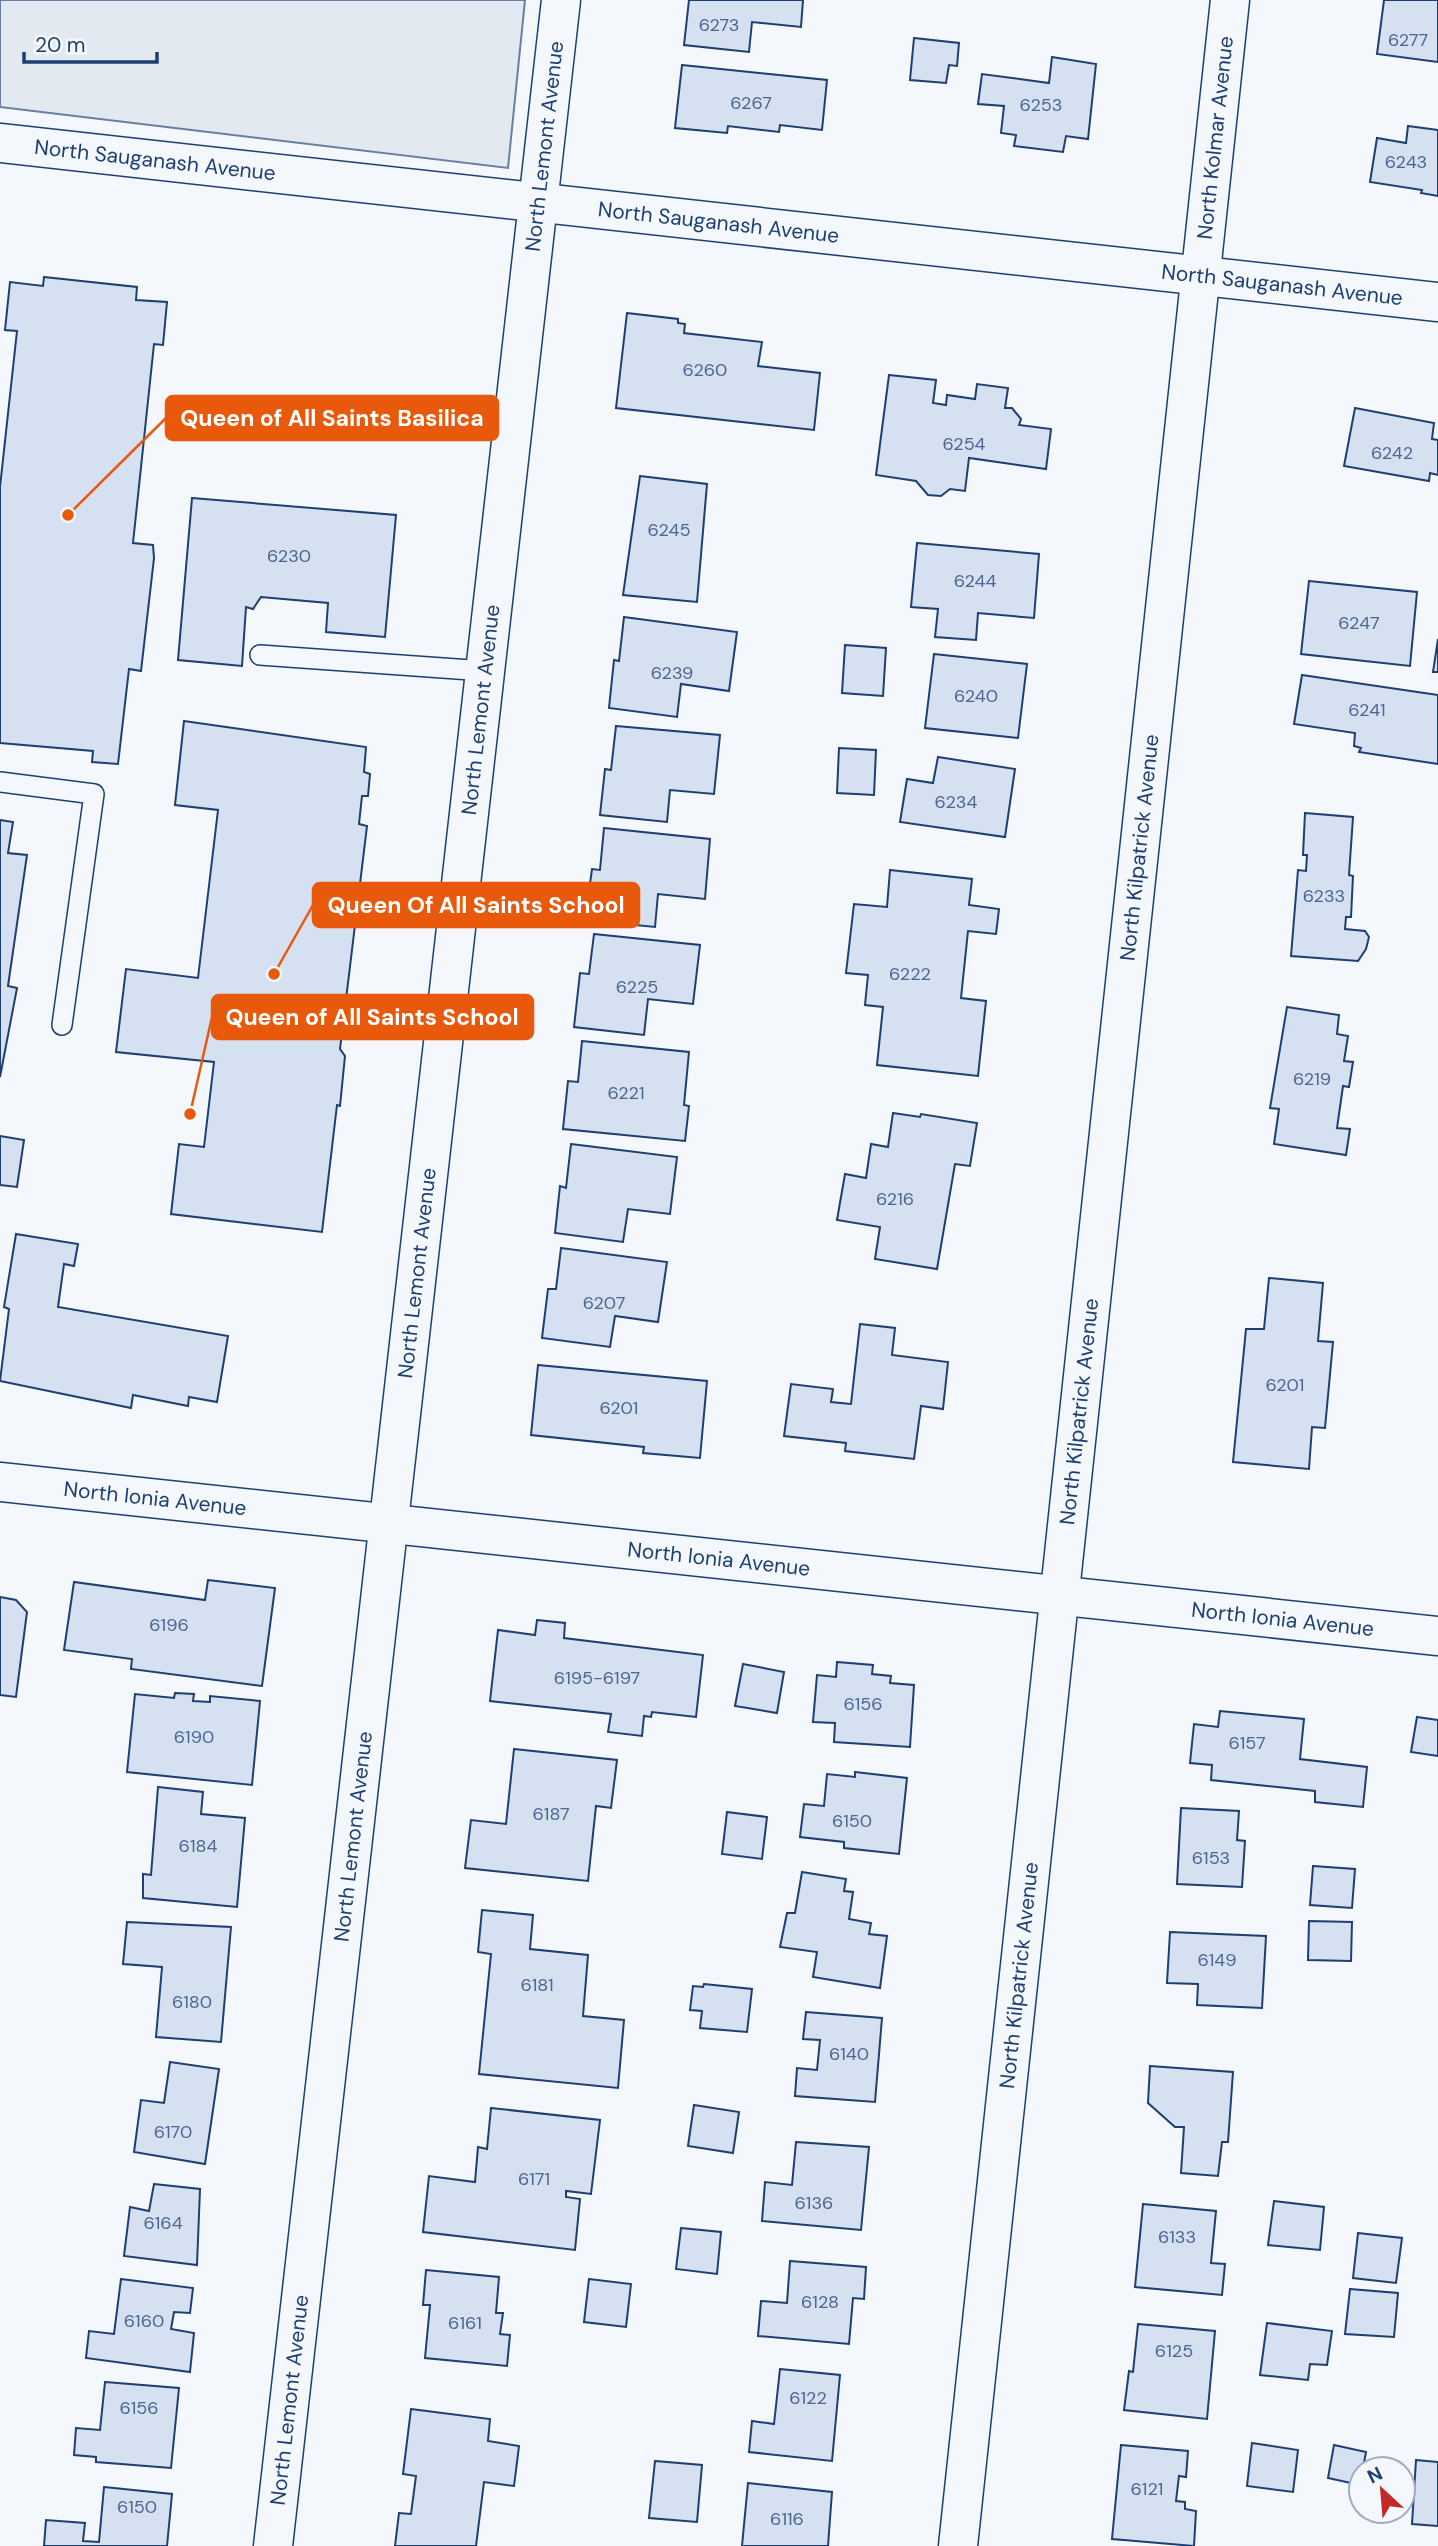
<svg xmlns="http://www.w3.org/2000/svg" width="1438" height="2546" font-family="'DM Sans',sans-serif">
<rect width="100%" height="100%" fill="#f4f7fb"/>
<!-- grass -->
<path fill="#e3e9f0" stroke="#687fa3" stroke-width="2" d="M0,0H525L508,168L0,107Z"/>
<!-- building -->
<path fill="#d5e0f0" stroke="#1d3f73" stroke-width="2" d="M689,0H803L801,27L752,22L749,52L684,45Z
M1384,0H1438V62L1377,54Z
M914,38L959,43L957,66L949,65L946,83L910,80Z
M1052,57L1096,64L1088,139L1066,136L1063,152L1014,146L1016,135L1001,133L1004,106L978,104L982,74L1049,83Z
M682,65L827,80L822,130L780,125L779,132L728,126L727,133L675,128Z
M1408,126L1438,130V196L1421,193L1422,190L1370,182L1377,138L1406,143Z
M44,277L137,287L136,300L167,302L163,345L154,344L133,543L153,545L154,558L141,671L129,669L118,764L92,762L93,751L0,743V487L17,331L5,330L10,282L43,286Z
M627,313L678,319V323L685,324L684,333L762,342L758,366L820,373L814,430L616,408Z
M889,375L936,380L933,403L946,405L947,395L975,399L977,384L1008,388L1005,408H1012L1021,419L1019,425L1051,429L1046,469L969,458L965,491L950,489L941,496L928,495L916,481L876,475Z
M1355,408L1434,423L1432,439L1438,440V475L1430,473L1429,481L1344,466Z
M640,476L707,484L697,602L623,595Z
M192,498L396,515L385,637L326,632L328,603L261,597L253,609L246,607L242,666L178,660Z
M917,543L1039,554L1034,618L978,613L976,640L935,637L938,609L911,607Z
M1309,581L1417,592L1410,666L1301,654Z
M624,617L737,632L729,691L681,684L677,717L609,708L614,660L619,661Z
M1438,639V672H1433Z
M845,645L886,648L883,696L842,693Z
M934,654L1027,664L1018,738L925,728Z
M1302,675L1438,695V764L1359,752L1361,748L1354,746L1355,733L1294,724Z
M184,721L366,747L364,772L370,774L368,796H362L359,824L367,826L340,1049L345,1056L340,1106L337,1105L322,1232L171,1214L179,1144L204,1147L214,1062L116,1052L126,969L198,978L218,810L175,805Z
M616,726L720,735L714,794L670,790L667,822L600,815L605,769L611,770Z
M839,748L876,750L874,795L837,793Z
M938,757L1015,769L1005,837L900,822L907,779L933,783Z
M1305,813L1353,817L1349,875L1353,876L1351,917H1346L1345,929L1365,931L1369,937L1366,949L1358,961L1291,956L1298,870L1306,871L1307,855H1303Z
M0,820L13,822L8,853L27,855L8,986L17,988L0,1077Z
M604,828L710,839L705,899L658,894L655,927L585,920L592,869L600,870Z
M890,870L972,879L969,905L999,909L996,934L968,931L961,998L986,1001L978,1076L877,1065L883,1007L865,1005L868,975L846,973L854,904L887,907Z
M594,934L700,945L693,1004L648,999L644,1035L574,1027L580,973L589,974Z
M1287,1007L1339,1015L1337,1034L1348,1036L1344,1061L1353,1062L1349,1087L1343,1086L1337,1128L1350,1129L1346,1155L1274,1144L1279,1109L1270,1108Z
M582,1041L689,1052L684,1105L689,1106L685,1141L563,1129L568,1081L578,1082Z
M893,1113L920,1117L921,1114L977,1123L970,1166L955,1164L937,1269L875,1259L880,1227L837,1220L845,1174L866,1178L871,1144L888,1147Z
M0,1136L24,1140L17,1187L0,1185Z
M571,1144L677,1157L670,1214L628,1209L623,1242L555,1233L560,1186L566,1188Z
M16,1234L78,1244L74,1266L64,1264L58,1307L228,1336L217,1402L189,1397L188,1406L133,1395L131,1408L0,1381L9,1309L4,1307Z
M561,1248L667,1262L658,1322L615,1316L610,1347L542,1338L548,1289H556Z
M1269,1278L1323,1283L1318,1341L1333,1342L1325,1428L1312,1427L1309,1469L1233,1462L1246,1329H1264Z
M860,1324L895,1328L892,1355L948,1362L943,1409L921,1406L914,1459L845,1451L846,1443L784,1436L791,1384L833,1389L831,1402L851,1404Z
M538,1365L707,1381L700,1458L643,1453L644,1447L531,1435Z
M208,1580L275,1588L262,1686L131,1669L132,1659L64,1650L74,1582L205,1600Z
M0,1597L16,1600L27,1612L16,1697L0,1695Z
M537,1620L565,1623L564,1638L703,1655L696,1717L652,1712L651,1717L644,1716L642,1736L608,1732L611,1714L490,1701L498,1630L535,1635Z
M837,1662L873,1665L872,1674L891,1676L890,1683L914,1685L910,1747L834,1742L835,1723L813,1722L817,1675L836,1677Z
M743,1664L784,1672L777,1713L735,1706Z
M175,1693L194,1694L193,1701L210,1702V1696L260,1701L252,1785L127,1772L135,1694L174,1698Z
M1220,1711L1304,1719L1300,1759L1367,1767L1363,1807L1315,1802V1791L1211,1780L1212,1765L1190,1763L1194,1724L1218,1727Z
M1417,1717L1438,1720V1756L1411,1752Z
M514,1749L617,1760L611,1808L596,1806L588,1881L465,1868L471,1820L506,1824Z
M855,1772L907,1778L899,1854L844,1848V1842L800,1837L804,1804L824,1806L827,1774L855,1777Z
M158,1787L203,1792L201,1814L245,1818L237,1907L143,1898V1874L151,1875Z
M1181,1808L1239,1811L1237,1840L1245,1841L1242,1887L1177,1884Z
M727,1812L767,1817L762,1859L722,1854Z
M1313,1866L1355,1869L1352,1908L1310,1905Z
M802,1872L846,1879L844,1891L853,1892L849,1919L871,1923L869,1934L887,1936L880,1988L813,1977L817,1952L780,1947L787,1913H795Z
M482,1910L533,1915L530,1949L588,1955L583,2016L624,2020L618,2088L479,2074L491,1954L478,1952Z
M1309,1921L1352,1922L1351,1961L1308,1960Z
M127,1922L231,1927L221,2042L156,2037L162,1967L123,1964Z
M1170,1932L1266,1936L1262,2008L1197,2005L1198,1984L1167,1983Z
M704,1984L752,1989L747,2032L700,2028L702,2011L690,2010L693,1986L703,1987Z
M806,2012L882,2018L875,2102L795,2096L797,2068L817,2070L820,2040L803,2039Z
M170,2062L219,2069L205,2164L134,2152L141,2100L164,2103Z
M1150,2066L1233,2072L1228,2142H1222L1218,2176L1181,2173L1184,2127H1175L1148,2103Z
M694,2105L739,2112L733,2153L688,2146Z
M491,2108L600,2120L591,2194L566,2191V2197L580,2199L575,2250L423,2232L429,2176L475,2182L478,2147L487,2149Z
M796,2142L869,2147L861,2230L762,2221L765,2182L792,2185Z
M154,2184L200,2189L197,2265L124,2256L130,2207L149,2211Z
M1274,2201L1324,2207L1320,2250L1268,2245Z
M1143,2204L1216,2211L1211,2263L1225,2264L1222,2295L1135,2287Z
M681,2228L721,2232L717,2274L676,2269Z
M1358,2233L1402,2238L1396,2283L1353,2278Z
M790,2261L866,2267L864,2299L853,2298L849,2344L758,2336L761,2301L787,2303Z
M426,2270L499,2277L496,2313H503L500,2334L510,2335L507,2366L425,2358L430,2305H423Z
M121,2279L193,2288L190,2313L174,2312L171,2329L194,2333L190,2372L86,2358L89,2331L114,2334Z
M589,2279L631,2284L626,2327L584,2322Z
M1350,2289L1398,2293L1394,2337L1345,2334Z
M1267,2323L1332,2331L1327,2365L1310,2364L1308,2380L1260,2375Z
M1138,2324L1215,2331L1207,2419L1124,2410L1129,2371L1133,2372Z
M780,2369L840,2375L832,2461L749,2452L752,2421L774,2424Z
M105,2382L179,2388L171,2468L96,2462V2457L74,2455L76,2428L100,2430Z
M411,2409L490,2419L488,2441L519,2446L514,2486L484,2482L476,2546H395L399,2513L411,2514L416,2476L403,2474Z
M1252,2443L1298,2450L1293,2492L1247,2486Z
M1121,2445L1188,2451L1186,2477L1179,2476L1176,2501L1185,2502V2509L1196,2511L1194,2546L1112,2539Z
M1334,2445L1366,2452L1360,2485L1328,2478Z
M1416,2460L1438,2462V2526L1412,2524Z
M655,2461L702,2465L697,2522L649,2518Z
M748,2483L832,2492L828,2546H742Z
M104,2487L172,2494L167,2546H44L46,2520L85,2523L83,2541L99,2542Z"/>
<g fill="none" stroke-linecap="round" stroke-linejoin="round">
<defs>
<path id="lane" d="M260,655L485,671
M0,782L94,794L62,1025"/>
<g id="street">
<path id="s1" d="M0,143L1438,302"/>
<path id="s2" d="M0,1482L1438,1636"/>
<path id="s3" d="M273,2546L561,0"/>
<path id="s4" d="M958,2546L1230,0"/>
</g>
</defs>
<!-- lane casing -->
<use href="#lane" stroke="#1d3f73" stroke-width="22"/>
<!-- street casing -->
<use href="#street" stroke="#1d3f73" stroke-width="41"/>
<!-- lane -->
<use href="#lane" stroke="#f4f7fb" stroke-width="19"/>
<!-- street -->
<use href="#street" stroke="#f4f7fb" stroke-width="38"/>
</g>
<g text-anchor="middle" stroke-width="5" stroke-linejoin="round" paint-order="stroke">
<!-- number labels -->
<g font-size="18" fill="#4b6792">
<text x="719" y="31">6273</text>
<text x="1408" y="46">6277</text>
<text x="751" y="109">6267</text>
<text x="1041" y="111">6253</text>
<text x="1406" y="168">6243</text>
<text x="705" y="376">6260</text>
<text x="964" y="450">6254</text>
<text x="1392" y="459">6242</text>
<text x="669" y="536">6245</text>
<text x="289" y="562">6230</text>
<text x="975" y="587">6244</text>
<text x="1359" y="629">6247</text>
<text x="672" y="679">6239</text>
<text x="976" y="702">6240</text>
<text x="1367" y="716">6241</text>
<text x="956" y="808">6234</text>
<text x="1324" y="902">6233</text>
<text x="910" y="980">6222</text>
<text x="637" y="993">6225</text>
<text x="1312" y="1085">6219</text>
<text x="626" y="1099">6221</text>
<text x="895" y="1205">6216</text>
<text x="604" y="1309">6207</text>
<text x="1285" y="1391">6201</text>
<text x="619" y="1414">6201</text>
<text x="169" y="1631">6196</text>
<text x="597" y="1684">6195-6197</text>
<text x="863" y="1710">6156</text>
<text x="194" y="1743">6190</text>
<text x="1247" y="1749">6157</text>
<text x="551" y="1820">6187</text>
<text x="852" y="1827">6150</text>
<text x="198" y="1852">6184</text>
<text x="1211" y="1864">6153</text>
<text x="1217" y="1966">6149</text>
<text x="537" y="1991">6181</text>
<text x="192" y="2008">6180</text>
<text x="849" y="2060">6140</text>
<text x="173" y="2138">6170</text>
<text x="534" y="2185">6171</text>
<text x="814" y="2209">6136</text>
<text x="163" y="2229">6164</text>
<text x="1177" y="2243">6133</text>
<text x="820" y="2308">6128</text>
<text x="144" y="2327">6160</text>
<text x="465" y="2329">6161</text>
<text x="1174" y="2357">6125</text>
<text x="808" y="2404">6122</text>
<text x="139" y="2414">6156</text>
<text x="1147" y="2495">6121</text>
<text x="137" y="2513">6150</text>
<text x="787" y="2525">6116</text>
</g>
<!-- street labels -->
<g font-size="21" fill="#1d3f73" stroke="#f4f7fb">
<text dy="7" stroke="none"><textPath href="#s4" startOffset="2422">North Kolmar Avenue</textPath></text>
<text dy="7" stroke="none"><textPath href="#s3" startOffset="2415">North Lemont Avenue</textPath></text>
<text dy="7" stroke="none"><textPath href="#s1" startOffset="156">North Sauganash Avenue</textPath></text>
<text dy="7" stroke="none"><textPath href="#s1" startOffset="723">North Sauganash Avenue</textPath></text>
<text dy="7" stroke="none"><textPath href="#s1" startOffset="1290">North Sauganash Avenue</textPath></text>
<text dy="7" stroke="none"><textPath href="#s3" startOffset="1848">North Lemont Avenue</textPath></text>
<text dy="7" stroke="none"><textPath href="#s4" startOffset="1708">North Kilpatrick Avenue</textPath></text>
<text dy="7" stroke="none"><textPath href="#s3" startOffset="1281">North Lemont Avenue</textPath></text>
<text dy="7" stroke="none"><textPath href="#s4" startOffset="1141">North Kilpatrick Avenue</textPath></text>
<text dy="7" stroke="none"><textPath href="#s2" startOffset="156">North Ionia Avenue</textPath></text>
<text dy="7" stroke="none"><textPath href="#s2" startOffset="723">North Ionia Avenue</textPath></text>
<text dy="7" stroke="none"><textPath href="#s2" startOffset="1290">North Ionia Avenue</textPath></text>
<text dy="7" stroke="none"><textPath href="#s3" startOffset="714">North Lemont Avenue</textPath></text>
<text dy="7" stroke="none"><textPath href="#s4" startOffset="574">North Kilpatrick Avenue</textPath></text>
<text dy="7" stroke="none"><textPath href="#s3" startOffset="147">North Lemont Avenue</textPath></text>
</g>
</g>
<!-- callouts -->
<path fill="none" stroke="#e8590c" stroke-width="2.5" d="M68 515L166 418M274 974L313 905M190 1114L212 1017"/>
<g fill="#e8590c" stroke="#f4f7fb" stroke-width="2.5">
<circle cx="68" cy="515" r="7"/>
<circle cx="274" cy="974" r="7"/>
<circle cx="190" cy="1114" r="7"/>
</g>
<g fill="#e8590c" stroke="#e8590c" stroke-width="2.5">
<rect x="166" y="396" width="332" height="44" rx="7"/>
<rect x="313" y="883" width="326" height="44" rx="7"/>
<rect x="212" y="995" width="321" height="44" rx="7"/>
</g>
<g font-size="23" text-anchor="middle" font-weight="bold" fill="#fff">
<text x="332" y="426">Queen of All Saints Basilica</text>
<text x="476" y="913">Queen Of All Saints School</text>
<text x="372" y="1025">Queen of All Saints School</text>
</g>
<!-- north arrow -->
<g transform="translate(1382 2490) rotate(334)"><circle r="33" fill="#f4f7fb" stroke="#9eadc5" stroke-width="2"/>
<path d="M0-5L12 26L0 18L-12 26Z" fill="#c62828"/>
<text y="-10" font-size="19" font-weight="bold" text-anchor="middle" fill="#1d3f73">N</text>
</g>
<!-- scale -->
<path d="M24 52v10h133v-10" fill="none" stroke="#1d3f73" stroke-width="3.5"/>
<text x="35" y="52" font-size="21" fill="#1d3f73" stroke="#f4f7fb" stroke-width="5" paint-order="stroke">20 m</text>
</svg>
